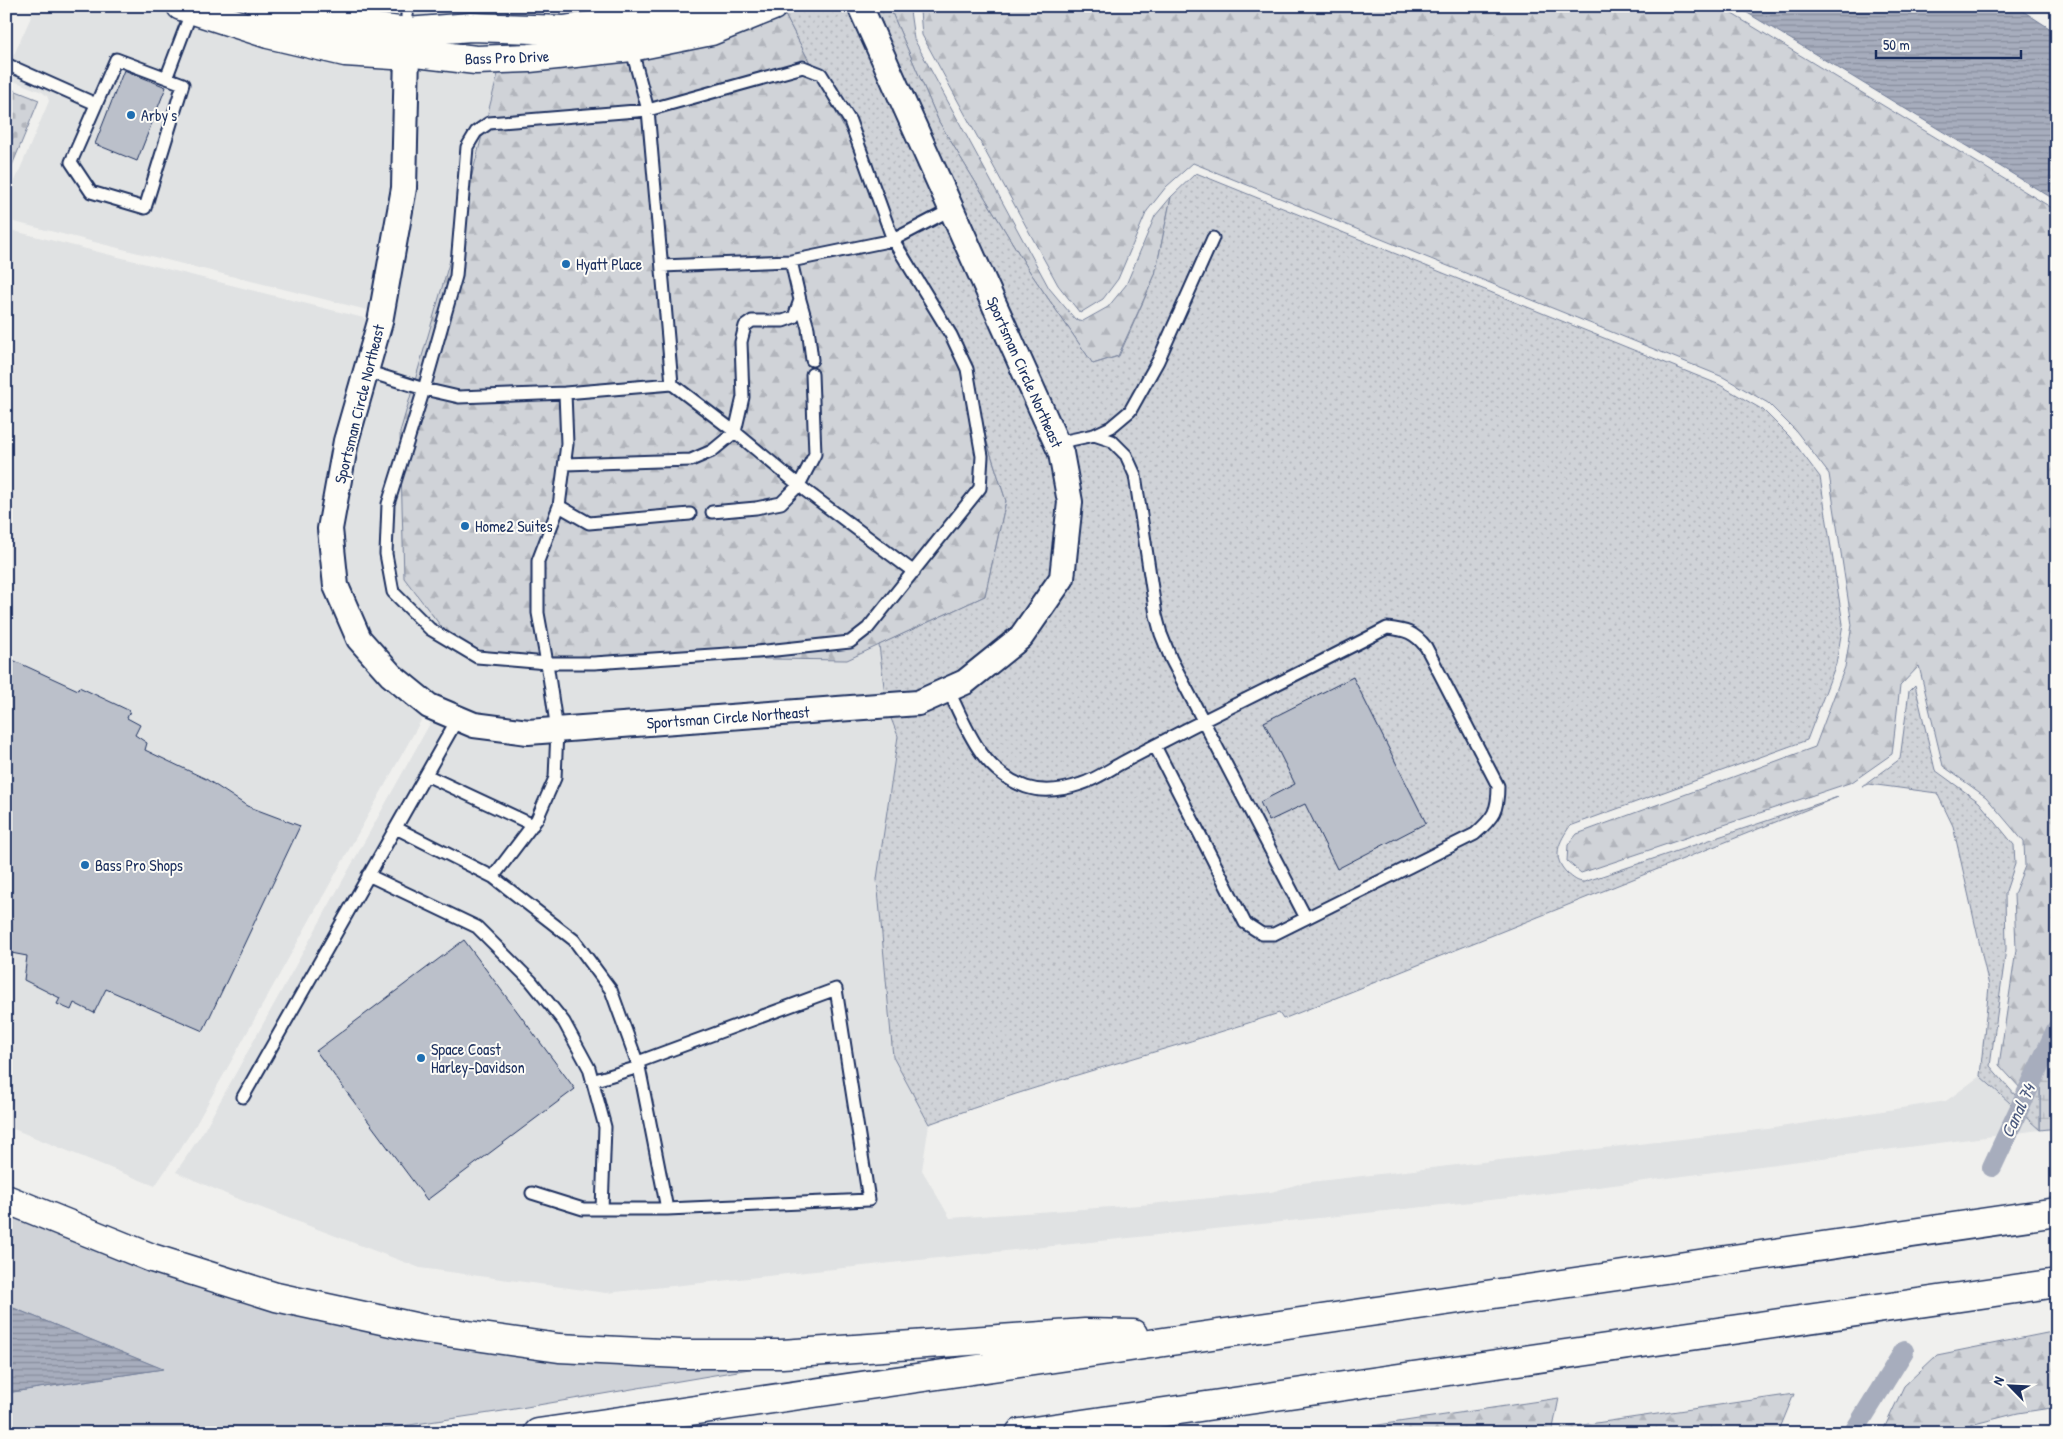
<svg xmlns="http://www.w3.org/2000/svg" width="2063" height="1439" font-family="'Patrick Hand',sans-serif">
<defs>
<pattern id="forest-firs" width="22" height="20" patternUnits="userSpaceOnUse" patternTransform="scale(1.25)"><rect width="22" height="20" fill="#d0d3d8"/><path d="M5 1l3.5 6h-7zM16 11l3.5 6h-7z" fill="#b2b5bc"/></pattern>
<pattern id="wetland-marsh" width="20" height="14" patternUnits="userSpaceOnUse" patternTransform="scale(1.25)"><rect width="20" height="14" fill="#d0d3d8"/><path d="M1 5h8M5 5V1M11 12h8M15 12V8" fill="none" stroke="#b2b5bc"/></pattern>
<pattern id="cemetery-stones" width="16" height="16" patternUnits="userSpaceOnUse" patternTransform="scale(1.25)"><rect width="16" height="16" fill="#d0d3d8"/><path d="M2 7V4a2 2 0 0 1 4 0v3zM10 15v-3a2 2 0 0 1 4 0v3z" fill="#b2b5bc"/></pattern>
<pattern id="park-dots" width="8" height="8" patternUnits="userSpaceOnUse" patternTransform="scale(1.25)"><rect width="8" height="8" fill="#d0d3d8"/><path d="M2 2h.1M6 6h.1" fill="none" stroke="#b2b5bc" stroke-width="1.8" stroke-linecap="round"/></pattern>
<pattern id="water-rules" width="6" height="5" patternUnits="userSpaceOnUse" patternTransform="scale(1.25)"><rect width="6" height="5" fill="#a7adbd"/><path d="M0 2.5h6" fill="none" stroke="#878d9d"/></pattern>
</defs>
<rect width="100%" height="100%" fill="#f0f0ee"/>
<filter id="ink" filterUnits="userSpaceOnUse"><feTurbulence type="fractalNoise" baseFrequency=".02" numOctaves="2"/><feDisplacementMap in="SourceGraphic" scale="10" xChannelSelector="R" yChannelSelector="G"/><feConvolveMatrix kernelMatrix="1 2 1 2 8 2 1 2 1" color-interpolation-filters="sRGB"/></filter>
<g filter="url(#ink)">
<!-- built -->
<path fill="#e0e2e3" d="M36,6H156L183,18L396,65L393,187L371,311L6,220V202L49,101L47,96L42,92L6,78V72Z
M300,6H658L562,20L407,21Z
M418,64L499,70L450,260L633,657L847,660L879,645L885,695L527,722L476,715L435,697L398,668L368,635L347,585L341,530Z
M6,229L380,322L330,529L359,639L429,706L194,1128L155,1186L6,1126Z
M890,716L898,736L877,879L893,1057L929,1124L922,1170L950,1218L1140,1205L1271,1192L1302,1183L1768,1129L1946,1101L1980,1076L2040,1130L1528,1196L606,1293L420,1268L233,1197L176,1172L203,1132L433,718L473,735Z"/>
<!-- green -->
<path fill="#d0d3d8" stroke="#76819b" d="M6,1208L253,1297L773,1365L503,1411L356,1433H6V1393L162,1369L6,1305Z"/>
<!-- forest -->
<path fill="url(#forest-firs)" stroke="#76819b" d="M889,6H911L910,11L914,39L1049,288L1075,319L1083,321L1108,307L1126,285L1155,216L1171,197L1155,275L1118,356L1093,364L1030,272L939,122Z
M922,6H1719L2057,211V1014L2022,1090L1999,1065L2016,950L2014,894L2025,866L2024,842L1986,797L1943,766L1919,666L1900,686L1892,754L1852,782L1581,873L1567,861L1568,845L1577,834L1815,747L1845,667L1852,625L1829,474L1796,431L1768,403L1723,377L1193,163L1166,187L1147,211L1118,279L1103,299L1080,313L1058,285L922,35L920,11Z
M784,13L953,336L1006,501L985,596L847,660L463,655L404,578L400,432L450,260L499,70Z
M2057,1331V1407L2018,1413L1939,1433H1882L1904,1386L1937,1355Z
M1794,1394L1778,1433H1561L1562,1428Z
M1559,1398L1552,1433H1325Z"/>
<!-- wetland -->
<path fill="url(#wetland-marsh)" stroke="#76819b" d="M2057,1038L2055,1053L2057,1056V1128L2040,1130V1074Z"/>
<!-- cemetery -->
<path fill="url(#cemetery-stones)" stroke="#76819b" d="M6,87L39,100L6,180Z"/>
<!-- park -->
<path fill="url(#park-dots)" stroke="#76819b" d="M799,6H851L1050,455L1058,501L1051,573L1013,630L959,673L914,693L885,695L879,645L985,596L1006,501L953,336L784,13Z
M874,6H889L939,122L1030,272L1093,364L1119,356L1155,275L1171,197L1196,173L1720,385L1763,410L1789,436L1820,477L1843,624L1836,664L1807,740L1570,826C1559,842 1551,857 1567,873C1573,878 1577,882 1584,882L1838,797L1283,1019L1279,1013C1163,1052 1044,1081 929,1124L893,1057L877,879L898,736L890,716L924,712L1071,583V450Z
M1915,685L1935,770L1979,802L2014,845L2015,864L2005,894L2006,949L1990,1066L2015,1095L2020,1098L2029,1096L2040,1074V1130L1980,1076L1989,986L1953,826L1937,793L1869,784L1862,787L1900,759L1909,691Z"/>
<!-- water -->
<path fill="url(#water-rules)" stroke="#6f7b97" d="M1736,6H2015L2057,33V201Z
M6,1305L163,1369L6,1393Z"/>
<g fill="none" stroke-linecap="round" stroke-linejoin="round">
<!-- canal -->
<path stroke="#a7adbd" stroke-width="20" d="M1992,1167L2057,1028
M1853,1433L1904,1351"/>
</g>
<!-- building -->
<path fill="#bbc0ca" stroke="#1b2f5e" d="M124,70L166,87L137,161L95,144Z
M6,657L78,690L79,687L130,711L127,718L140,725L135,735L147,743L145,750L206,779L247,806L300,826L203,1031L106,989L94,1013L74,1003L71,1010L57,1004L60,998L24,980L27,956L6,952Z
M1353,677L1426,823L1337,869L1305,804L1269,821L1260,802L1295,784L1264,722Z
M464,940L575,1089L427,1200L316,1051Z"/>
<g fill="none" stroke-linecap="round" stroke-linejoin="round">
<defs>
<path id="lane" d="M407,32V6
M631,47L648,110L672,384
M116,59L183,84L145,208L91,192L71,162Z
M6,64L96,104
M167,76L192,10
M662,266L791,261
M800,300L808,328L812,360
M366,371L424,389L459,397L565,393
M1094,435L1111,427L1130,411L1158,361L1213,238
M1056,443L1094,435L1112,441L1126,455L1135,475L1156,615L1161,634L1171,659L1306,918
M565,464L691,460L712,451L735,432L806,491L914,572
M559,506L589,523L690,514
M712,512L756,508L781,503L799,485L815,454L812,374
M948,689C967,729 981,771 1026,787C1044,793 1063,790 1081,784C1094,780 1106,772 1118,765C1140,753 1162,742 1185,730C1252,696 1320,663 1387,628C1406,630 1414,632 1426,647L1498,786C1498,811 1494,817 1475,834L1274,934H1262L1245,923L1155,746
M426,775L533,825
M396,828L493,877
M368,875L477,927L531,981L564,1022L589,1068L605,1127L602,1209
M638,1062L836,989L869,1200L667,1209
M592,1081L639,1067
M243,1097L458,718
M532,1193L583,1209H667L639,1067L611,990L574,940L493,877L537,819L555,778L557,730L547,663H594L757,652L850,642L868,628L980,488L982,456L967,369L951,335L893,240L850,121L821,74L803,67L648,110L489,123L476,132L467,147L456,276L424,389L388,504L386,554L393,592L430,629L477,657L547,663L538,613V561L559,506L567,444L565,393L672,384L735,432L743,397L741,342L745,326L752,321H783L794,317L800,300L791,261L893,240L952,209"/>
<path id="street" d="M407,52L404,188L380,322L346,441L330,529L336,586L359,639L391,675L429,706L474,725L528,732L918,703L965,682L1021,637L1062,578L1070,502L1061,453L860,6"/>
<path id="secondary" d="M181,6L268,34L345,52L393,55L407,52L476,60L529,58L631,47L711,31L773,6
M260,6L314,20L407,32L471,27L564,30L717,6"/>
<path id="highway" d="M6,1199L152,1258L276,1297L419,1328L559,1348L681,1354H782L1085,1333L1133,1334
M538,1433L2057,1212
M1020,1433L2057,1283"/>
</defs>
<!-- lane casing -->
<use href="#lane" stroke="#1b2f5e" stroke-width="15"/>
<!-- street casing -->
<use href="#street" stroke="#1b2f5e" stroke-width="28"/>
<!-- secondary casing -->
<use href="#secondary" stroke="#1b2f5e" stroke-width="31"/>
<!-- highway casing -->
<use href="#highway" stroke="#1b2f5e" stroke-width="31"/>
<!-- lane -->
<use href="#lane" stroke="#fdfcf7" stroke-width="11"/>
<!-- street -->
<use href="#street" stroke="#fdfcf7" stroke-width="24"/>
<!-- secondary -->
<use href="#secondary" stroke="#fdfcf7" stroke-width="28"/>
<!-- highway -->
<use href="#highway" stroke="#fdfcf7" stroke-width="28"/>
</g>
</g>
<!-- markers -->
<g fill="#1f6fb2" stroke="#fdfcf7" stroke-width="2">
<circle cx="131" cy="115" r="5"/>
<circle cx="566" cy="264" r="5"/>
<circle cx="465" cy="526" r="5"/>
<circle cx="85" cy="865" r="5"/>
<circle cx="421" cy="1058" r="5"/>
</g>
<g text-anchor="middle" stroke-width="4" stroke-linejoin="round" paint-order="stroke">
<!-- street labels -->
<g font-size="16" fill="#1b2f5e" stroke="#fdfcf7">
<text transform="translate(507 57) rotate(-2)" y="6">Bass Pro Drive</text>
<text transform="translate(1025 372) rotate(66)" y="6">Sportsman Circle Northeast</text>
<text transform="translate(359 404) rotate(-76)" y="6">Sportsman Circle Northeast</text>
<text transform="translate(728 717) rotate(-4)" y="6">Sportsman Circle Northeast</text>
</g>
<!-- poi labels -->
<g font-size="16" fill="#1b2f5e" stroke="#fdfcf7" text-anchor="start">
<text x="141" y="121">Arby's</text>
<text x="576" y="270">Hyatt Place</text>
<text x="475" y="532">Home2 Suites</text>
<text x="95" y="871">Bass Pro Shops</text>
<text x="431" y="1055">Space Coast<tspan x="431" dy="18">Harley-Davidson</tspan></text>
</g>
<!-- water labels -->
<g font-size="18" font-style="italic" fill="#4c5b7f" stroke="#fdfcf7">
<text transform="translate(2018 1111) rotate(-65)" y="6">Canal 74</text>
</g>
</g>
<!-- margin -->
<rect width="2063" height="1439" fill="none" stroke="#fdfcf7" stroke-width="25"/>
<rect x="12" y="12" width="2038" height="1414" fill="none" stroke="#1b2f5e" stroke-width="2" filter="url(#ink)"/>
<!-- north arrow -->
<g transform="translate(2010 1386) rotate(294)" stroke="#fdfcf7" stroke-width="4" paint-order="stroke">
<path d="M0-4L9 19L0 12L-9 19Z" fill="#1b2f5e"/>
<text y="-8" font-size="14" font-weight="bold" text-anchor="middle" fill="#1b2f5e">N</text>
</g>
<!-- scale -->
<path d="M1876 50v8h145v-8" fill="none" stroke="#1b2f5e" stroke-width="2.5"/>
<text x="1883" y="50" font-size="15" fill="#1b2f5e" stroke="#fdfcf7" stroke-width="4" paint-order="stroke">50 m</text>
</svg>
